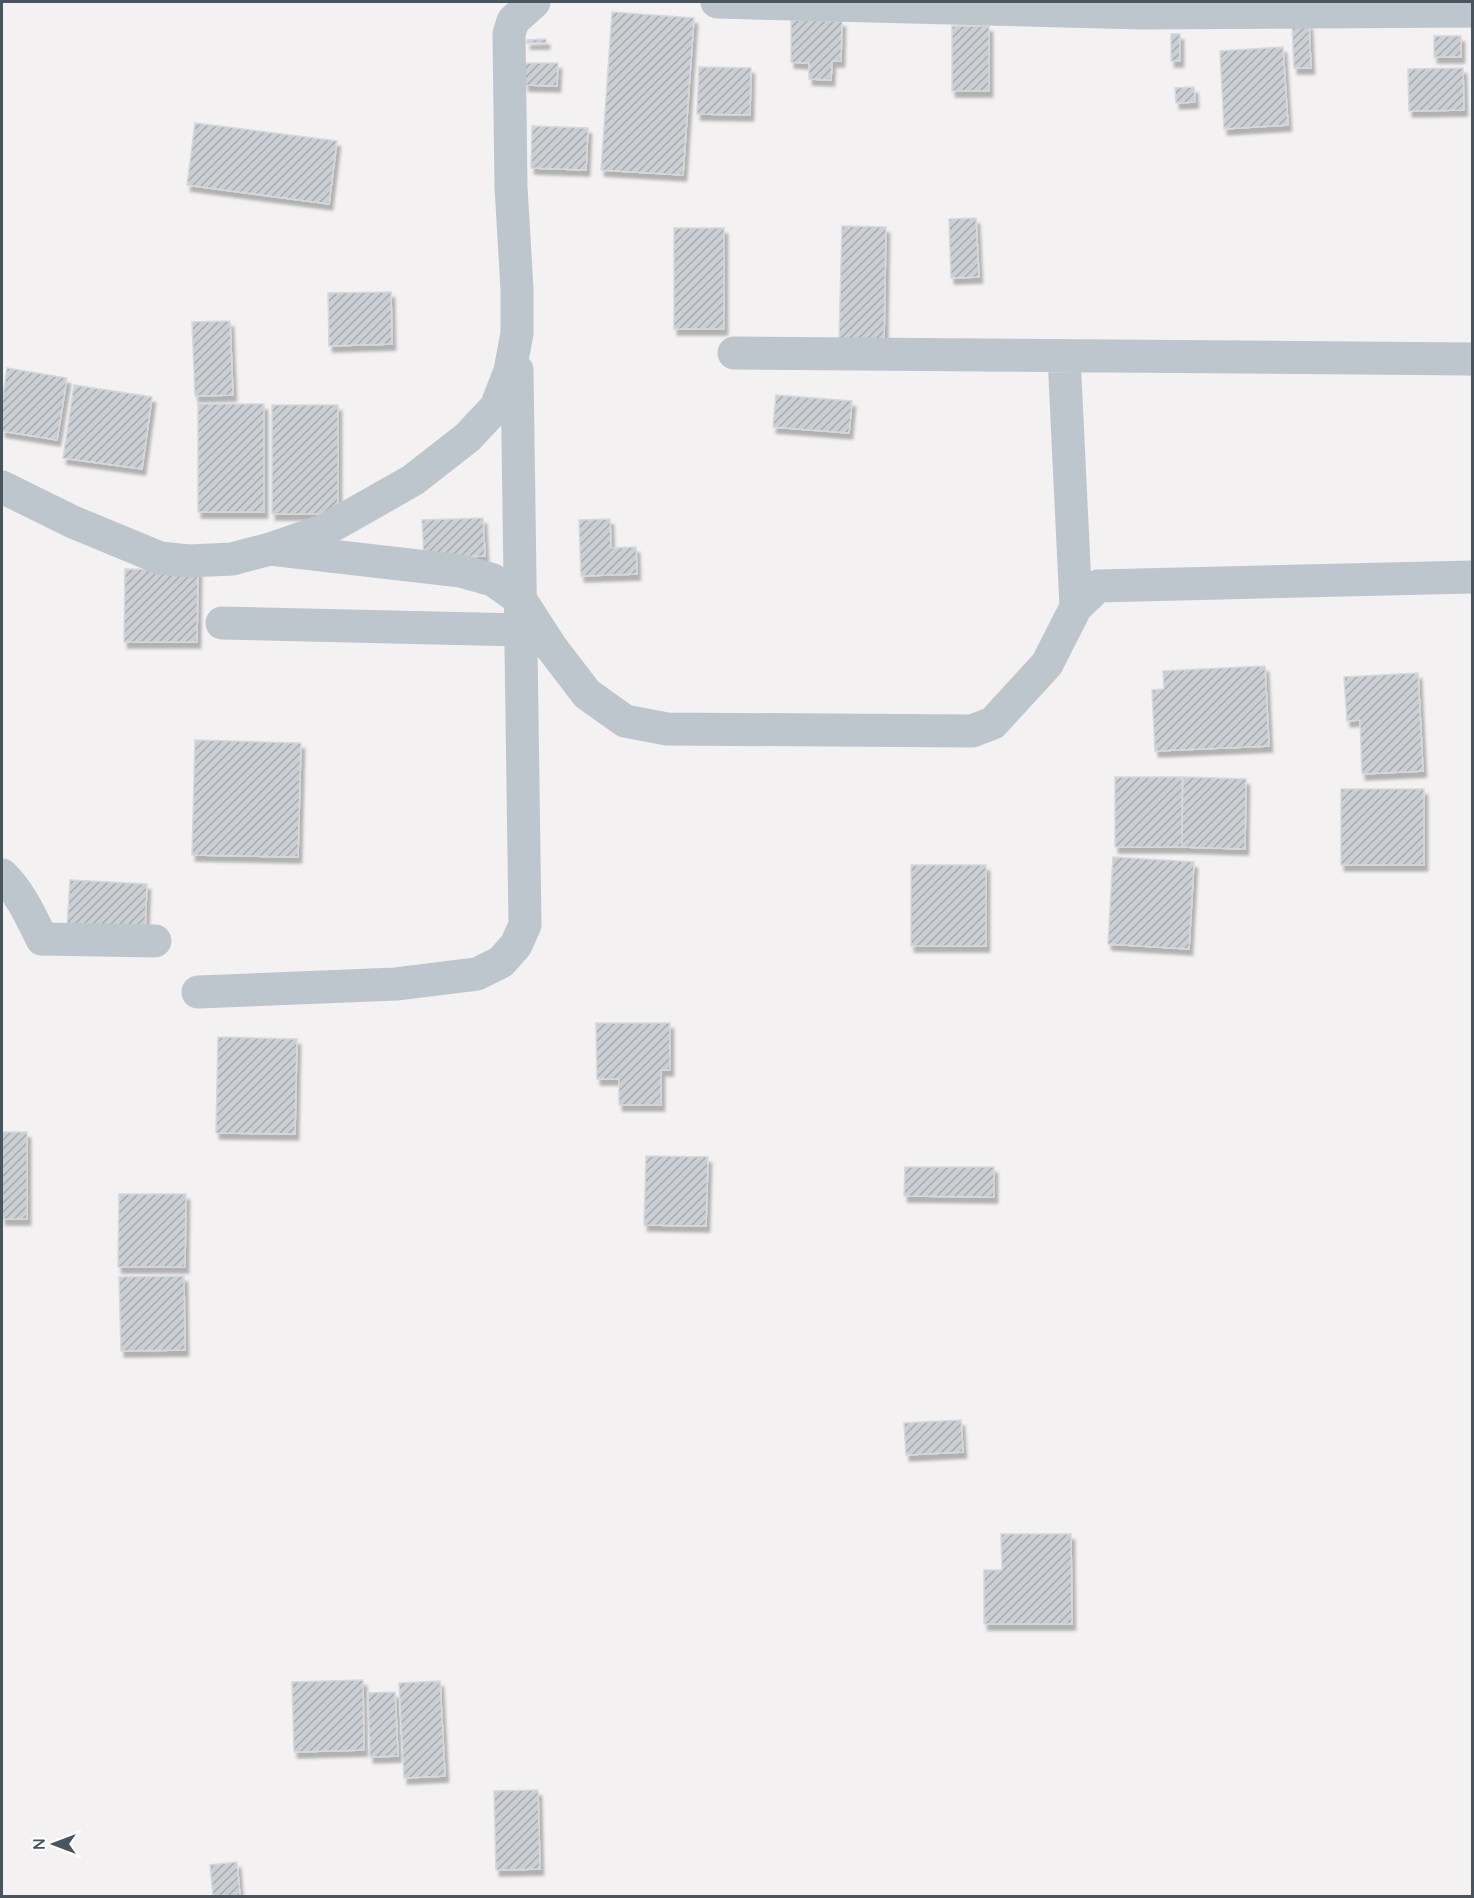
<svg xmlns="http://www.w3.org/2000/svg" width="1474" height="1898" font-family="Quicksand,sans-serif">
<defs>
<pattern id="building-hatch" width="6" height="6" patternUnits="userSpaceOnUse" patternTransform="scale(1.5)"><rect width="6" height="6" fill="#cbced3"/><path d="M-1 1l2-2M0 6l6-6M5 7l2-2" fill="none" stroke="#a7aaae"/></pattern>
<filter id="shadow"><feDropShadow dx="3.5" dy="6" stdDeviation="1.5" flood-color="#0004"/></filter>
</defs>
<rect width="100%" height="100%" fill="#f3f1f1"/>
<!-- building -->
<path fill="url(#building-hatch)" stroke="#d5d8dc" stroke-width="1.5" filter="url(#shadow)" d="M612,12L694,18L683,175L601,170Z
M791,20L842,21L841,61H832L831,80L809,79V63L791,62Z
M1292,24H1309L1311,68H1294Z
M952,26H989V91H952Z
M1171,34H1180V61H1171Z
M1434,36H1461V57H1434Z
M546,39V43H527V40Z
M1283,47L1288,125L1224,129L1220,51Z
M525,63H558L557,86L525,85Z
M699,67L751,68L750,115L697,114Z
M1463,68L1464,110L1409,111L1408,69Z
M1194,87L1195,102L1176,103L1175,88Z
M195,123L337,141L329,204L187,185Z
M532,126L588,128L586,170L531,168Z
M976,218L979,277L951,278L949,219Z
M842,226L886,227L884,341L839,340Z
M674,228H724V329H674Z
M391,292L392,344L329,346L328,293Z
M230,321L233,395L195,396L192,322Z
M7,368L67,378L57,440L2,431V403Z
M74,385L152,397L142,469L63,458Z
M776,395L852,401L849,433L773,427Z
M198,404H264V512H198Z
M272,405H338V514H272Z
M483,518L485,556L424,558L422,520Z
M610,519L611,548L636,547L637,574L581,576L579,520Z
M125,569L198,570L197,642H124Z
M1265,666L1269,746L1155,751L1152,690L1164,689L1163,671Z
M1418,673L1423,771L1362,774L1360,720L1347,721L1344,677Z
M195,740L301,743L298,857L192,855Z
M1115,777H1182V847H1115Z
M1183,777L1246,779L1245,849L1182,847Z
M1341,789H1424V865H1341Z
M1113,857L1194,862L1189,949L1108,944Z
M911,865H986V946H911Z
M70,880L147,884L145,931L67,927Z
M596,1023H670V1070H661V1105H619V1079H597Z
M218,1037L297,1039L295,1134L216,1133Z
M2,1132H27V1219H2Z
M646,1156L708,1157L706,1226L644,1225Z
M905,1167H994V1197L904,1196Z
M119,1194H186L185,1267H118Z
M184,1276L185,1350L121,1351L119,1277Z
M961,1420L963,1452L906,1455L904,1423Z
M1001,1534H1071L1072,1624H984V1570H1002Z
M363,1680L364,1750L294,1752L292,1682Z
M440,1681L445,1776L404,1778L399,1683Z
M395,1692L398,1756L370,1757L368,1693Z
M538,1790L540,1869L496,1870L494,1791Z
M237,1862L240,1896H213L210,1865Z"/>
<g fill="none" stroke-linecap="round" stroke-linejoin="round">
<!-- minor -->
<path stroke="#bdc6cd" stroke-width="33" d="M717,2L1142,13L1472,11
M734,353L1472,359
M1064,356L1076,607
M2,487L73,522L160,558L189,561L232,559L270,549L325,530L413,480L468,437L496,407L510,371L517,333V289L511,187L509,34L513,21L534,2
M270,549L461,571L493,580L520,599L551,647L587,694L625,721L667,729L972,731L993,723L1047,664L1076,607L1098,586L1472,577
M222,623L521,630
M2,875C20,892 31,917 42,939L155,941
M198,992L396,984L477,974L501,962L516,945L525,925L517,370"/>
</g>
<!-- border -->
<rect width="1474" height="1898" fill="none" stroke="#49555e" stroke-width="6"/>
<!-- north arrow -->
<g transform="translate(54 1844) rotate(270)" stroke="#ffffff" stroke-width="4.5" paint-order="stroke">
<path d="M0-4.5L10 22L0 15L-10 22Z" fill="#49555e"/>
<text y="-9" font-size="16" font-weight="bold" text-anchor="middle" fill="#49555e">N</text>
</g>
</svg>
